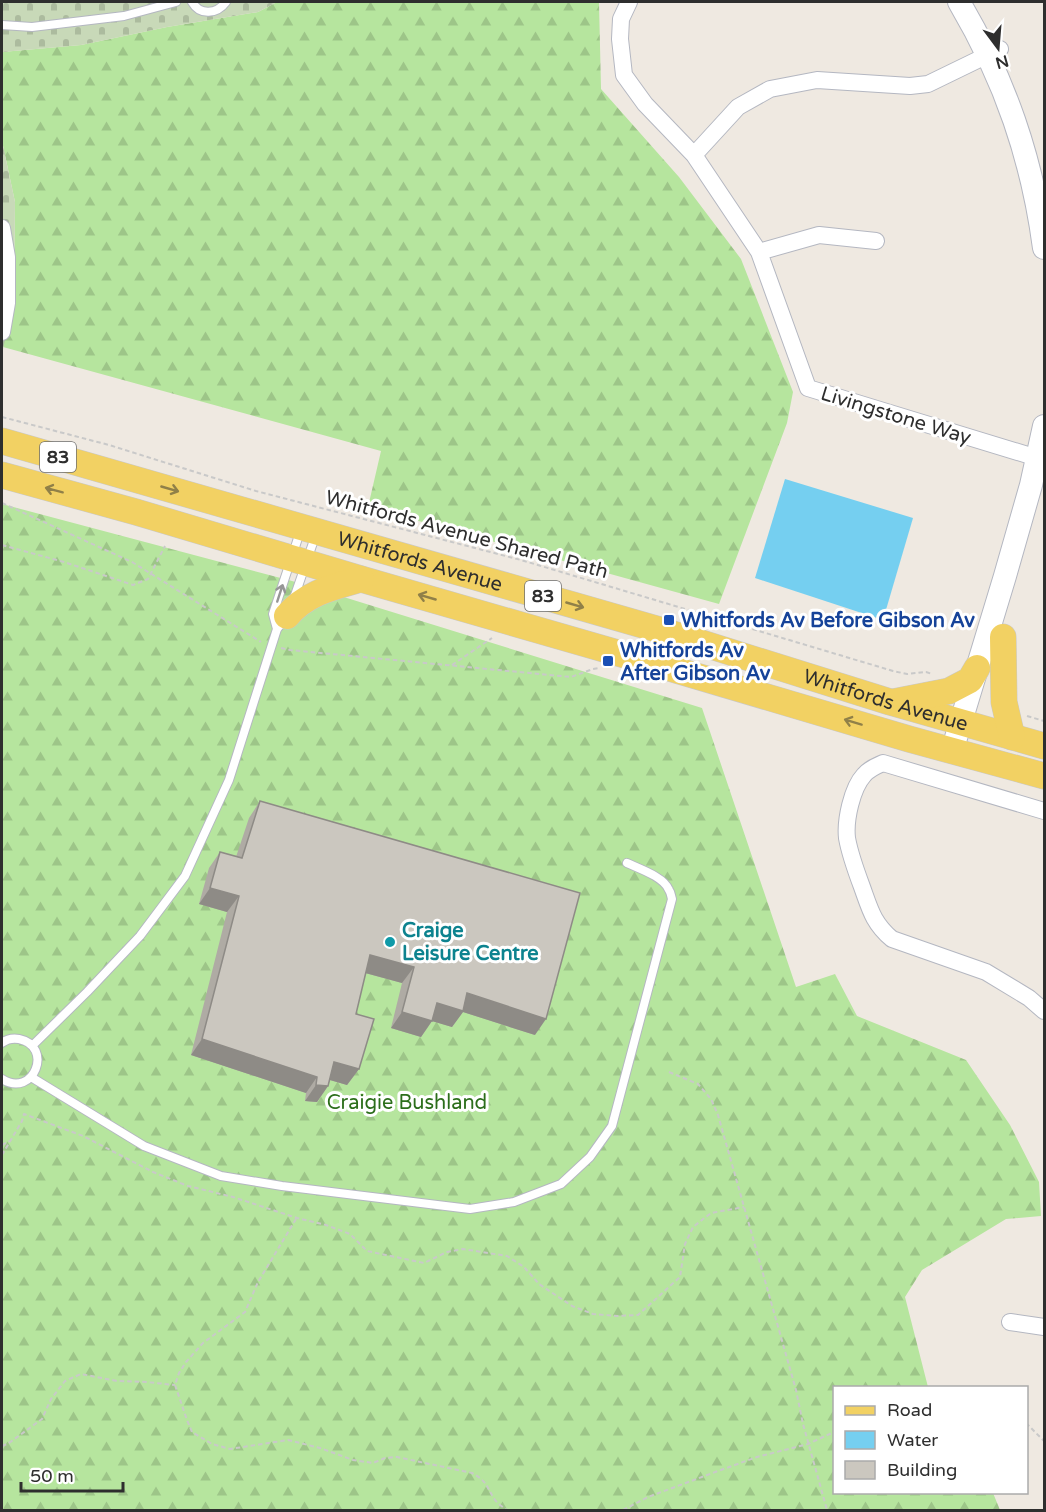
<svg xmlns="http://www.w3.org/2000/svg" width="1046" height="1512" font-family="'Varela Round',sans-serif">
<defs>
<pattern id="forest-firs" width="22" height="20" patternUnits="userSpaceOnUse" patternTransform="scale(1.5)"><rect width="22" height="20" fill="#b6e59e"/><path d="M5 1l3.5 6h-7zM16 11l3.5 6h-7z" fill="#9dc588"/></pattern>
<pattern id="cemetery-stones" width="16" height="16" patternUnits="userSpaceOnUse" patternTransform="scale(1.5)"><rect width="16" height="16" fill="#c8d9b8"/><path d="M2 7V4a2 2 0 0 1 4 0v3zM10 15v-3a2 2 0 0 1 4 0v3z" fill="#acbb9e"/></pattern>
</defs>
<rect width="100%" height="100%" fill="#efe9e1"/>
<!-- forest -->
<path fill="url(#forest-firs)" d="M277,2H599L601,89L679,177L741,259L793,392L787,423L719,604L368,507L381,451L3,347L14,294L15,202L2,141V52L81,45L167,27L258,12Z
M2,504L292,581L702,708L796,987L835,974L857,1016L966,1060L1010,1125L1039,1182L1041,1216L1006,1219L922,1270L905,1297L928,1387L834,1388V1492L993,1493L1000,1510H2Z"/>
<!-- cemetery -->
<path fill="url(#cemetery-stones)" d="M2,2H277L258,12L167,27L81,45L2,52Z
M2,141L15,202L14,294L2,355Z"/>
<!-- water -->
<path fill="#75cff0" d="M785,479L913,518L883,620L755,578Z"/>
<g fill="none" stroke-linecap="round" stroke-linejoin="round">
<defs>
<path id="lane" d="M192,2C200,16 217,14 226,2
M2,25L32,27L124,16L176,2
M293,601L316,534
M277,629L273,614L301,529
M2,1043C7,1039 13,1038 19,1039C54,1046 34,1099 2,1079
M32,1046L87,992L140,936L185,876L229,780L277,629L286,618
M31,1077L144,1146L221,1176L282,1186L470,1209L514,1202L561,1184L590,1157L612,1126L672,899C671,896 671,893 669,890C664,877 640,869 627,863"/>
<path id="street" d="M629,2L621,19L620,39L624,75L645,104L694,155
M1000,49L928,84L910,86L817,80L770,89L738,107L694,155L759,252L808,388L1044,460
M2,228L7,257V303L2,332
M759,252L819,235L876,241
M1044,811L883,763C876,766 869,769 864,775C852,788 845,820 847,838C850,855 856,871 862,887C870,909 873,923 892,939L986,972L1029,998L1044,1011
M1010,1322L1044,1327"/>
<path id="secondary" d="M959,2C1005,80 1032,158 1044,248
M952,751L1005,576L1031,485L1044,426"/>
<g id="primary">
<path id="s1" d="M2,441L660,630L890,702L1044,746"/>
<path d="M2,475L136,512L361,579L649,662L909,739L1044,776"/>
<path d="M287,616C306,593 333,587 361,579"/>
<path d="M1003,637L1004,702L1012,737"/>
<path d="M893,702L949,691L970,680L977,668"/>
</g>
</defs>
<!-- lane casing -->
<use href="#lane" stroke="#b4b7c1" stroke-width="10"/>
<!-- street casing -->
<use href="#street" stroke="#b4b7c1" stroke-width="18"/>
<!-- secondary casing -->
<use href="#secondary" stroke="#b4b7c1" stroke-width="24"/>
<!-- primary casing -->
<use href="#primary" stroke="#c9c9c9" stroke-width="27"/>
<!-- path -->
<path stroke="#c9c9c9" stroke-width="2" stroke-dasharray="4.5 3" stroke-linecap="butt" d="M2,417L109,445L256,491L521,560L893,671L907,674L926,672L932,674
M2,503L132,562L261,642
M2,545L64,562L133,585L148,579L165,546
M281,648L290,650L571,677L593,669L599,668
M452,665L492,638
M1027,716L1044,721
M669,1072L698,1084L711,1099L718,1115L796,1390L803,1424L827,1510
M2,1145L9,1141
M2,1155L22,1121L24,1114L83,1136L153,1172L188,1186L233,1197L297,1218L326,1225L350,1234L367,1251L424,1263L447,1252L463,1249L507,1256L524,1267L539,1284L572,1306L593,1314L617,1316L638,1315L680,1277L685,1244L693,1227L711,1213L744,1207
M296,1219L258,1282L245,1312L203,1343L186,1362L179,1373L175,1385L187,1420L192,1432L212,1444L230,1449L288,1440L320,1448L353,1460L373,1463L385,1458L397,1457L472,1473C487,1481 486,1486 495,1500C498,1504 503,1507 507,1510
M1026,1423L1044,1441
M2,1446L9,1443L42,1419L51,1399L65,1381L81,1374L117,1381L146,1382L175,1385
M623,1510L648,1497L718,1471L757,1457L808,1444L834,1432"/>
<!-- lane -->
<use href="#lane" stroke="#fff" stroke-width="8"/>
<!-- street -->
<use href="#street" stroke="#fff" stroke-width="16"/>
<!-- secondary -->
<use href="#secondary" stroke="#fff" stroke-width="22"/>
<!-- primary -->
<use href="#primary" stroke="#f2d163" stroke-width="26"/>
</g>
<!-- wall -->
<path fill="#afaba4" d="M260,801L535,1035L463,1012L452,1027L432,1021L421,1037L391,1028L402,983L365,973L356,1014L359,1069L347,1085L330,1080L328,1086L317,1102L305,1101L306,1093L191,1055L227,912L199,904L209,868L220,852L236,857L249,818Z"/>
<!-- shaded-wall -->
<path fill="#8e8b86" d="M210,888L239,896L227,912L199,904Z
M370,955L414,967L402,983L358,971Z
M467,993L546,1019L535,1035L463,1012L452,1027L425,1019L437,1003Z
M402,1012L432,1021L421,1037L391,1028Z
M202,1039L317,1077L306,1093L191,1055Z
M334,1062L359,1069L347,1085L323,1078Z
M316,1085L328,1086L317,1102L305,1101Z"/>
<!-- building -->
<path fill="#cbc7bf" stroke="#8e8b86" stroke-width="1.5" d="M260,801L580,893L546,1019L467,993L463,1011L437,1003L432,1021L402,1012L414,967L370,955L356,1014L374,1019L359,1069L334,1062L328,1086L316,1085L317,1077L202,1039L239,896L210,888L220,852L242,858Z"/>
<!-- one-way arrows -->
<defs><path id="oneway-shaft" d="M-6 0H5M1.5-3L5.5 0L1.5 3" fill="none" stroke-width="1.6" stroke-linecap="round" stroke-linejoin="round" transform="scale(1.5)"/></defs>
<g stroke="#908048">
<use href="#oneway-shaft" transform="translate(170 489) rotate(16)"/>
<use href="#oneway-shaft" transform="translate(54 490) rotate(-165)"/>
<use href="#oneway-shaft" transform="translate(427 597) rotate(-164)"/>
<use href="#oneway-shaft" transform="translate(575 605) rotate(16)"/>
<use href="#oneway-shaft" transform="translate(853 722) rotate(-163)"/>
</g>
<use stroke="#969696" href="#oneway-shaft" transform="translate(280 593) rotate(-72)"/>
<!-- markers -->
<g fill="#1a4fb4" stroke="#fff" stroke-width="2">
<rect x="663" y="614" width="12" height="12" rx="3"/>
<rect x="602" y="655" width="12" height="12" rx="3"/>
</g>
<circle fill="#0f9aa8" stroke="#fff" stroke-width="2" cx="390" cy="942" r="6"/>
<g text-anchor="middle" stroke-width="6" stroke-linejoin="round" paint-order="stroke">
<!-- shield labels -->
<g fill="#fff" stroke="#6d6d6d" stroke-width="1.5">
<rect x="40" y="442" width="36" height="30" rx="4.5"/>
<rect x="525" y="581" width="36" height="30" rx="4.5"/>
</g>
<g font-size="18" font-weight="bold" fill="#2e2e2e">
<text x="58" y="463">83</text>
<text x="543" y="602">83</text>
</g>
<!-- street labels -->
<g font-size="20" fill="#2e2e2e" stroke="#fff">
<text transform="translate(896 415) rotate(17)" y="7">Livingstone Way</text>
<text transform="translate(467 534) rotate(15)" y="7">Whitfords Avenue Shared Path</text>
<text dy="7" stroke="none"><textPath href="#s1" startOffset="435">Whitfords Avenue</textPath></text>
<text dy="7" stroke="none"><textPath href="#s1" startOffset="921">Whitfords Avenue</textPath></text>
</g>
<!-- transit labels -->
<g font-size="20" font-weight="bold" fill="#164399" stroke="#fff" text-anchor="start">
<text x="681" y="627">Whitfords Av Before Gibson Av</text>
<text x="620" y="657">Whitfords Av<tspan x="620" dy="23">After Gibson Av</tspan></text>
</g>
<!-- culture labels -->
<g font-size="20" font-weight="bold" fill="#0d838f" stroke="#fff" text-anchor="start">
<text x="402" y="937">Craige<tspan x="402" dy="23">Leisure Centre</tspan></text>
</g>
<!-- park labels -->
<g font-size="20" fill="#2c6e1b" stroke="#fff">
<text x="407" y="1109">Craigie Bushland</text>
</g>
</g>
<!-- border -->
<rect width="1046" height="1512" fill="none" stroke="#2e2e2e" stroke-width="6"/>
<!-- legend -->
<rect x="833" y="1386" width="195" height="108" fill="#ffffff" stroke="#ababab" stroke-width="1.5"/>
<rect x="845" y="1406" width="30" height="9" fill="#f2d163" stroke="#ababab" stroke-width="1.5"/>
<text x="887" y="1416" font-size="18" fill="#2e2e2e">Road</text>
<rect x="845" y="1431" width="30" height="18" fill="#75cff0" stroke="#ababab" stroke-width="1.5"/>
<text x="887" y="1446" font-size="18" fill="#2e2e2e">Water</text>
<rect x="845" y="1461" width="30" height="18" fill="#cbc7bf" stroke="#ababab" stroke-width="1.5"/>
<text x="887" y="1476" font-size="18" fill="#2e2e2e">Building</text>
<!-- north arrow -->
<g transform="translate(998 48) rotate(164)" stroke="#ffffff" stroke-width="4.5" paint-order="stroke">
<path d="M0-4.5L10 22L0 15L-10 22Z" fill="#2e2e2e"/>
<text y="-9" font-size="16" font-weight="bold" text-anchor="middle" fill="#2e2e2e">N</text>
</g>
<!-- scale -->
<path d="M21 1482v9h102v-9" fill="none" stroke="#2e2e2e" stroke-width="3"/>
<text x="30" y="1482" font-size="18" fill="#2e2e2e" stroke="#ffffff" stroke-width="4.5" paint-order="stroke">50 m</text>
</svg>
